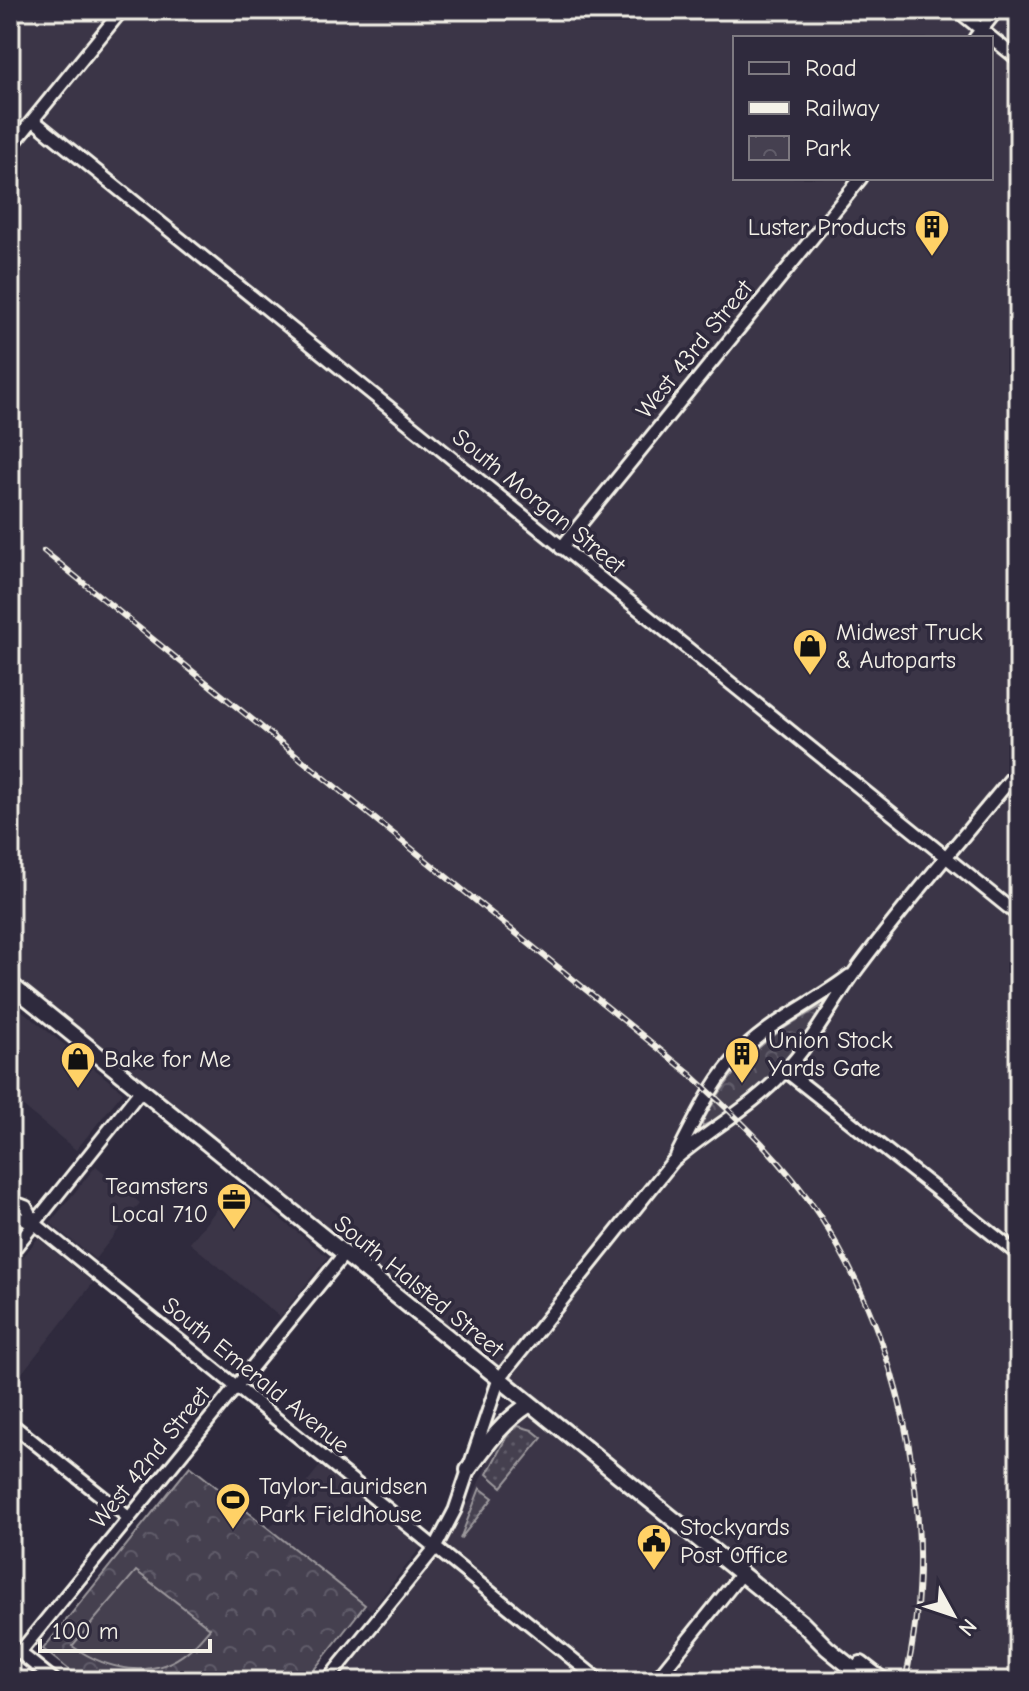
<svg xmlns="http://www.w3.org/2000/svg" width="1029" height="1691" font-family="'Comic Neue',sans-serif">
<defs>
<pattern id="grass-dots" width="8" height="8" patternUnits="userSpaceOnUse" patternTransform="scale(2)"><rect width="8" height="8" fill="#454050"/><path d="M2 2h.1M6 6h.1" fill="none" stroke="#605c69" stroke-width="1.8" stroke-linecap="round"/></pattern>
<pattern id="park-crowns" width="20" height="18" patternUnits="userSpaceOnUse" patternTransform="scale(2)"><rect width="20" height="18" fill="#454050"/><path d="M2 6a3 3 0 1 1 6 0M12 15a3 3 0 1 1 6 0" fill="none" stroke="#605c69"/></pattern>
</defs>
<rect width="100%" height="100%" fill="#2f2a3d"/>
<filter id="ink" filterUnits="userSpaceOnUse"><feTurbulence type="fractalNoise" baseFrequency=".0125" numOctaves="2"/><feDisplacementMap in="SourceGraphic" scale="16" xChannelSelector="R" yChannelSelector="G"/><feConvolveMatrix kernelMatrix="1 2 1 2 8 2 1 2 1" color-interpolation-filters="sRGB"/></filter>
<g filter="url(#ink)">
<!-- built -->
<path fill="#3b3647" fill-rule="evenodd" d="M10,10H1019V1681H325L471,1500L518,1395L10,976ZM735,38H991V178H735Z
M10,1001L123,1092L76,1150L10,1096Z
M96,1166L140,1203L95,1259L50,1223Z
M237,1184L328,1257L280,1317L190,1243Z
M38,1238L93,1283L10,1388V1274Z
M320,1466L421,1547L371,1610L269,1529Z"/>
<!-- grass -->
<path fill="url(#grass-dots)" stroke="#9c989c" stroke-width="2" d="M518,1426L532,1430L542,1438L502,1487L487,1474L508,1434Z
M480,1488L493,1498L460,1539Z"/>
<!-- park -->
<path fill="url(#park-crowns)" stroke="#9c989c" stroke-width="2" d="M822,1006L824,1009L821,1014L771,1078L722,1117L703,1126L702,1123C732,1066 764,1036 822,1006Z
M190,1466L365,1605L305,1681H83L43,1649Z"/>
<!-- pitch -->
<path fill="#454050" stroke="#9c989c" stroke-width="2" d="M136,1571L210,1628C203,1636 196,1645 188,1651C152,1681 107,1670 72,1646Z
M208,1671L246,1681H186Z"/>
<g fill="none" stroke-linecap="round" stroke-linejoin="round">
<defs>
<path id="minor" d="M957,10L1019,60
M975,38L997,10
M33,120L1019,916
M10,148L122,10
M561,548L861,178
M786,1071L1019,1255
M677,1155C696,1118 713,1079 743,1050C774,1020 815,1002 849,976
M10,1201L26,1207L34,1223
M10,1208L18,1218L34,1223L600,1681
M10,1254L141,1090
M10,1423L129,1518
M10,1645L55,1681
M20,1652L345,1253
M327,1681L435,1548L455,1510L499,1379L673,1161C709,1129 751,1108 783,1073C813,1042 832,1003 857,969C908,900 965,835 1019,769
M655,1681L741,1574"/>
<path id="major" d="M10,984L801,1622L827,1648L868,1681
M468,1470C487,1444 503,1421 530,1404
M861,1664L883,1681"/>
</defs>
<!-- minor casing -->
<use href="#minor" stroke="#f4f1e8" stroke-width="17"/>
<!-- major casing -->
<use href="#major" stroke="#f4f1e8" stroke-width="20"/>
<!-- minor -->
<use href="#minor" stroke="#2f2a3d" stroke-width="11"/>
<!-- major -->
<use href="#major" stroke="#2f2a3d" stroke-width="14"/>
<defs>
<path id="rail" d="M44,551L690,1074C738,1118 786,1163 821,1218C905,1350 941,1528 905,1681"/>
</defs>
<!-- rail casing -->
<use href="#rail" stroke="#f4f1e8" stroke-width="6"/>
<!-- rail -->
<use href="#rail" stroke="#2f2a3d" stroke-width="3" stroke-dasharray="9" stroke-linecap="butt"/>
</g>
</g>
<!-- icons -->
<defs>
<symbol id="building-pin" viewBox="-11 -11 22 30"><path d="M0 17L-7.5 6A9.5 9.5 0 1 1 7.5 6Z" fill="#ffd166" stroke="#2f2a3d"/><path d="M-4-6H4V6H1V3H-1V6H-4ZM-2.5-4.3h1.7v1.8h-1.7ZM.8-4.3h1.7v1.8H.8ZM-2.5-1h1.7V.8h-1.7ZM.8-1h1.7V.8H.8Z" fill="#111"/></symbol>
<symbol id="shop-pin" viewBox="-11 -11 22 30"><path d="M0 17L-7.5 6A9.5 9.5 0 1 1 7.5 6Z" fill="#ffd166" stroke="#2f2a3d"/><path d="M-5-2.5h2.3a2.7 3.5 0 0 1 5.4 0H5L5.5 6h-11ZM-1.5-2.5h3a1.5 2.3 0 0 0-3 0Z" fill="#111"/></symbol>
<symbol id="office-pin" viewBox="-11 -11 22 30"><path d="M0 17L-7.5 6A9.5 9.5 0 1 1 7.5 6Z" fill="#ffd166" stroke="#2f2a3d"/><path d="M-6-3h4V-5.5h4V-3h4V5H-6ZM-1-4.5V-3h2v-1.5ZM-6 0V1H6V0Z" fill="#111"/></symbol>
<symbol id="stadium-pin" viewBox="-11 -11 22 30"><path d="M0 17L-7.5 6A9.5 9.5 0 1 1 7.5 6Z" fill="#ffd166" stroke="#2f2a3d"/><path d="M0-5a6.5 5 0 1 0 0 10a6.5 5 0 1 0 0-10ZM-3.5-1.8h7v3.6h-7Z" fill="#111"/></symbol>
<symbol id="civic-pin" viewBox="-11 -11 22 30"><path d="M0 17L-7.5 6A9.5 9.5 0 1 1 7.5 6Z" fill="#ffd166" stroke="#2f2a3d"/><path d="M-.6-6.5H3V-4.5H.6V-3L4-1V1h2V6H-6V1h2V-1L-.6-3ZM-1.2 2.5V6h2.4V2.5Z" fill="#111"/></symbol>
</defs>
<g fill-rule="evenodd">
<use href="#building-pin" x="912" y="207" width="40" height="54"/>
<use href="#shop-pin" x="790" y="626" width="40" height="54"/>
<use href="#building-pin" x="722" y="1034" width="40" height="54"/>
<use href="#shop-pin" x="58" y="1039" width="40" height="54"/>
<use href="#office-pin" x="214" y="1180" width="40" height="54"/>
<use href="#stadium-pin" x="213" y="1480" width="40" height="54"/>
<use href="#civic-pin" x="634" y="1521" width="40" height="54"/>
</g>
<g text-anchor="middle" stroke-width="7" stroke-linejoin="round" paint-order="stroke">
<!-- poi labels -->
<g font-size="24" fill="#f4f1e8" stroke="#2f2a3d" text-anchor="start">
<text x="906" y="235" text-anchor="end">Luster Products</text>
<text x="836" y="640">Midwest Truck<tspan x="836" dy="28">&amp; Autoparts</tspan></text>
<text x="768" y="1048">Union Stock<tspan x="768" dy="28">Yards Gate</tspan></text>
<text x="104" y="1067">Bake for Me</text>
<text x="208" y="1194" text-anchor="end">Teamsters<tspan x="208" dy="28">Local 710</tspan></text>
<text x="259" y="1494">Taylor-Lauridsen<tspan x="259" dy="28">Park Fieldhouse</tspan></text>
<text x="680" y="1535">Stockyards<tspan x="680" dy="28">Post Office</tspan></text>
</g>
<!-- street labels -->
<g font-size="24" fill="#f4f1e8" stroke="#2f2a3d">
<text transform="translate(694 349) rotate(-51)" y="8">West 43rd Street</text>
<text transform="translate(539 501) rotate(39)" y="8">South Morgan Street</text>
<text transform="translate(419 1286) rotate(39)" y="8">South Halsted Street</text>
<text transform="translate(256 1375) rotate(39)" y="8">South Emerald Avenue</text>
<text transform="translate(150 1457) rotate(-51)" y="8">West 42nd Street</text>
</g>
</g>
<!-- margin -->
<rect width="1029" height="1691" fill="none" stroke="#2f2a3d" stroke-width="40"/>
<rect x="20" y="20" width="989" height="1651" fill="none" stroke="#f4f1e8" stroke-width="3" filter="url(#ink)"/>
<!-- legend -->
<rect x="733" y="36" width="260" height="144" fill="#2f2a3d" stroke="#7e7a81" stroke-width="2"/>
<rect x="749" y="62" width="40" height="12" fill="#2f2a3d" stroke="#7e7a81" stroke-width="2"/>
<text x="805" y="76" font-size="24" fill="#f4f1e8">Road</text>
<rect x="749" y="102" width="40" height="12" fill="#f4f1e8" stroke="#7e7a81" stroke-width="2"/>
<text x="805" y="116" font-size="24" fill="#f4f1e8">Railway</text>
<rect x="749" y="136" width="40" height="24" fill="url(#park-crowns)" stroke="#7e7a81" stroke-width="2"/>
<text x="805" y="156" font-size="24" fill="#f4f1e8">Park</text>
<!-- north arrow -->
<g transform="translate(953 1615) rotate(130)" stroke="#2f2a3d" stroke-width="6" paint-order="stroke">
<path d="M0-6L14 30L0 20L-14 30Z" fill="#f4f1e8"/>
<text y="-12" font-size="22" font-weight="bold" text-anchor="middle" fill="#f4f1e8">N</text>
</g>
<!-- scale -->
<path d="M40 1639v12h170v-12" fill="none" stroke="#f4f1e8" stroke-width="4"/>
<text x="52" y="1639" font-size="24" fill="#f4f1e8" stroke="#2f2a3d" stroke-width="6" paint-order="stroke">100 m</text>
</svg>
